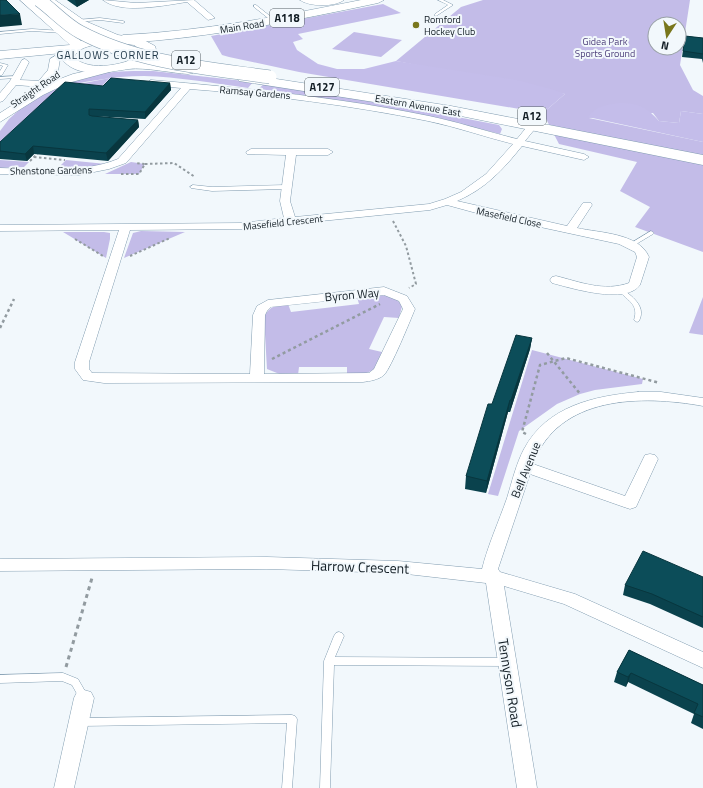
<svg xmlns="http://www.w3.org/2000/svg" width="703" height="788" font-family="'Titillium Web',sans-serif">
<rect width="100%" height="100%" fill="#f2f8fc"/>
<!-- green -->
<path fill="#c3bce8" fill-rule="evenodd" d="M483,0H690L680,65L693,90L703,96V114L681,111L679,123L659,121L653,113L589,118L703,142V252L635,227L650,207L620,191L637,162L559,144L543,113L565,94L396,61L461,7ZM655,24H679V48H655Z
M354,32L402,40L381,57L332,49Z
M110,78L97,91L98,114L90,123L0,147V131L9,119L28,102L53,89Z
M0,160L29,162L24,167L0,168Z
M66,160L106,164L98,166L59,167Z
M131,162L145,164L139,174H105Z
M141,231L185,232L124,258L133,233Z
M63,232H104L110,233V239L106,258Z
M375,295C385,295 397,296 402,306L399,318L384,317L369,349L382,352L374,370L361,375H347V367H299L298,375H282L267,369L264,317C269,306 277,305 288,304L291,312L359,304L357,297Z
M703,297V335L689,333Z
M532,350L643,379L642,384L595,390L580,394L557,404L519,431L498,496L488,494Z"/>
<!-- forest -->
<path fill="#c4bdea" d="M383,4L401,13L298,34L303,39L293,42L297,50L318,64L337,69H364L396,61L517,80L551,89L565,94L543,113L299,72L229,57L222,55L211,36Z
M153,71L253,82L248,88C213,83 178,77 144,76C113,76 82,82 53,89C82,71 119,71 153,71Z
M264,84L410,108L499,125L502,129L500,134C420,113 339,100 258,89Z
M619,103C637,103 647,107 659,121L679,123L681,111L703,114V142L588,117C596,106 605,105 619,103Z"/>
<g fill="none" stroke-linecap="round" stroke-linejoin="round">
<defs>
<path id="service" d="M438,0H443L453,5L436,16L434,15L435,14L448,5Z
M254,5H256L275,20V22H273L254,7Z
M100,18L123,21L125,22L123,23L100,20L77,22L75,21L77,20Z
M32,29L63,31L65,32L63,33L32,31L0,34V32Z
M0,63L8,65L2,75H0V71L3,66L0,65Z
M18,76V77L16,78L0,79V77Z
M193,185L212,187L286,185L289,187L286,189L212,191L191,188L190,187Z
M651,231L654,233L653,234L633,246H629L628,245Z
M622,289L624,290C634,298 646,307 639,321L637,322L634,320C639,304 628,301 619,291Z
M339,632L342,633L344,636L335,657L507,658L510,659L512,662L510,665L507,666L334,665L330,787V788H320L324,661L334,636L336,633Z
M63,673L78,679L89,698L87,701L84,702L81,701L72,685L62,681L0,683V675Z
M292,715L295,716L297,719L292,788H282L287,723L80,726L77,725L75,722L77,719L80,718Z"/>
<path id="minor" d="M103,0L136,3L194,0L215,18L208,20L187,2C166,5 121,15 103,0Z
M300,0H344C335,7 309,7 300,0Z
M25,59L29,62L20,80L42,81L46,84L42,87L16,85L3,101L0,102V93L10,81L22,60Z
M151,80C244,88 337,97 429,116C458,122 488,132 517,139L530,123H536L538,125L525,141L584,154L589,157L584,160L522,146C503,170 485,189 457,201L567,226L583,203H591L592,205L577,228C600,233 639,233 649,257L640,285C626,305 571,288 552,283L550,280L552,277L556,276C580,282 604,292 629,283L637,257L635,252L619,244L480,214L447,205L430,210L242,229L130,230L89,362V369L92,373L250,374L253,315L257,306L268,300L384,287L407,296L415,309C410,321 391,368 384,375C378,380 370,381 363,382L104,383L83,380L75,369V362L119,230L0,231V225L242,223L284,218L280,201L286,155L247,154L246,152L251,149H328L333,152L328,155H296L290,201L295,217L429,204L445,199L461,192L486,174L513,144C485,137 457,127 428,121C349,105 270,95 190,89L126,163L109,169L79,175L0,174V168C40,169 81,174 118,159L181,88L148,85L147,83ZM384,295L399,301L403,309L374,369L369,373L264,374L265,315L267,311L271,307Z
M638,392H661L703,398V406C642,395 558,395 533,464L625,496L645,455L650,454L655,455L658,459L636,507L630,509L624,507L530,474L498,569L500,572L575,594L703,652V668L564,604L504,586L537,788H517L486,583L398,573L267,569L0,571V559L267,557L398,561L482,569C488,545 499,521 507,498C512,482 516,464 524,449C547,406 594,396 638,392Z
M84,690L91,692L94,698L74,788H54L74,698L77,692Z"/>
<path id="tertiary" d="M55,56L60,59L58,71L49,83L73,74L109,66L114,69L113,71L68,83L43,95L0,122V113L41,87L36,84L48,70L50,59Z"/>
<path id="primary" d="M361,0H384L378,3C293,21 209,38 123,43L117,39L123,35C203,31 282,16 361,0Z"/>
<path id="trunk" d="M20,0H33L81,41L101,37L77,27L42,0H55L85,21L118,35L142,39L155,46L157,53L147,62L188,66L193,67L195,70L193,73L188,74C171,73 145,67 129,69C106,72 77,80 60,57L62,53L0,59V51L70,45ZM119,43L134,45L144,52C130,65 88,73 74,57C80,43 106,44 119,43Z
M244,74L451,106L703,155V165L451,114L239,81L237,78L239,75Z"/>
</defs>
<!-- service casing -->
<use href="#service" stroke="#829db1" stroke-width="1"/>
<!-- minor casing -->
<use href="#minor" stroke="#829db1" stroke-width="1"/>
<!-- tertiary casing -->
<use href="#tertiary" stroke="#829db1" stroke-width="1"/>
<!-- primary casing -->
<use href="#primary" stroke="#829db1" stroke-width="1"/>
<!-- trunk casing -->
<use href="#trunk" stroke="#829db1" stroke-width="1"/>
<!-- path-far2 -->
<path stroke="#929ba0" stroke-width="2" stroke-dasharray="2.5 2.5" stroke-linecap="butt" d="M34,157L65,160
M30,161L39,152
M145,164L174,163L195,177
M121,174H139L145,164L136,163
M393,221L406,246L416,284L409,288
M75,239L103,256
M130,256L170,238"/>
<!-- path-far1 -->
<path stroke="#929ba0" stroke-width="2.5" stroke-dasharray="3 3" stroke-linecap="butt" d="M0,328L14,299
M547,353L581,395
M272,359L380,304
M526,434L522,432L540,365L566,358L660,383"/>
<!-- path -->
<path stroke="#929ba0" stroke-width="3" stroke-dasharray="4 4" stroke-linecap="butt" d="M66,667L92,578"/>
<!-- service -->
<use href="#service" fill="#fff" fill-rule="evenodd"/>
<!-- minor -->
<use href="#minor" fill="#fff" fill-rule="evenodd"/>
<!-- tertiary -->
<use href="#tertiary" fill="#fff" fill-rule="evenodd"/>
<!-- primary -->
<use href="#primary" fill="#fff" fill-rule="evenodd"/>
<!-- trunk -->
<use href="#trunk" fill="#fff" fill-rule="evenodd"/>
<defs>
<path id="trunk-bridge" d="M39,0C53,10 65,24 80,32C138,63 206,68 270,77"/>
</defs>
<!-- trunk-bridge casing -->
<use href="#trunk-bridge" stroke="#829db1" stroke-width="14" stroke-linecap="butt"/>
<!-- trunk-bridge -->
<use href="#trunk-bridge" stroke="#fff" stroke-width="13"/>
</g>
<!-- wall -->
<path fill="#0a424d" d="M67,0H89L77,7Z
M685,36L703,38V63L702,59L682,57Z
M170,83L171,90L145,119L92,116L138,120L139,127L108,161L34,154L27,161L0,159V142L103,86Z
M532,338L530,349L510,412H508L486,493L465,489L466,476Z
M703,577V628L650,604L623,595L625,585Z
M629,650L703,685V729L691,723L694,714L628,682L626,687L614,682L617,672Z"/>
<!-- shaded-wall -->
<path fill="#08363e" d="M75,0H89L77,7Z
M20,14L22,25L0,27V15Z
M170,83L171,90L145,119V112Z
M138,120L139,127L108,161L106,153Z
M33,146L34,154L27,161L25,154Z
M532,338L530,349L510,412L511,400Z
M510,400L508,412L486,493L487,481Z
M631,673L628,682L626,687L628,677Z"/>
<!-- building -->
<path fill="#0c4d59" stroke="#08363e" d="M0,0H6L20,14L0,15Z
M685,36L703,38V54L683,51Z
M111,78L170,83L145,112L89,109V115L92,116L138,120L106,153L33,146L25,154L0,151V142L65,82L103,86Z
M516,335L532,338L511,400H510L487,481L466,476L488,404H492Z
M643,551L703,577V617L652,594L625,585Z
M629,650L703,685V717L694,713L698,704L631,673L628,677L617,672Z"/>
<!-- markers -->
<circle fill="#79771c" stroke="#f2f8fc" stroke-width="1.5" cx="416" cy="25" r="4"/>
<g text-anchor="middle" stroke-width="4" stroke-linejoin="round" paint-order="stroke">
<!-- far-poi labels -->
<g font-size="10" fill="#121d24" stroke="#f2f8fc" text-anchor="start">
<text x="424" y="23">Romford<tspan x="424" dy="12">Hockey Club</tspan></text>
</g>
<!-- far-street labels -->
<g font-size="10" fill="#121d24" stroke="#f2f8fc">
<text transform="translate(242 26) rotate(-9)" y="4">Main Road</text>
<text transform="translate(35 89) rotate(-34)" y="4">Straight Road</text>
<text transform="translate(255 92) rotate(5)" y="4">Ramsay Gardens</text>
<text transform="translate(418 105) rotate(10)" y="4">Eastern Avenue East</text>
<text transform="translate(51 170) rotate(-1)" y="4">Shenstone Gardens</text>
<text transform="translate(509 217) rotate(12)" y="4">Masefield Close</text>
<text transform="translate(283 222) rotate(-6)" y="4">Masefield Crescent</text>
</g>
<!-- far-park labels -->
<g font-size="10" fill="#50427c" stroke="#f2f8fc">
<text x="605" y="45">Gidea Park<tspan x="605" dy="12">Sports Ground</tspan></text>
</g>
<!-- shield labels -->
<g fill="#f2f8fc" stroke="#555f65" stroke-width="1">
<rect x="270" y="9" width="34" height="18" rx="3"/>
<rect x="172" y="51" width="28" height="18" rx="3"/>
<rect x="305" y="78" width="34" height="18" rx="3"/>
<rect x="518" y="107" width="28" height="18" rx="3"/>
</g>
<g font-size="11" font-weight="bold" fill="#121d24">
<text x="287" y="22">A118</text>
<text x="186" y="64">A12</text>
<text x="322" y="91">A127</text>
<text x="532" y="120">A12</text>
</g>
<!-- far-neighbourhood labels -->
<g font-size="11" letter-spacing="1" fill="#1f3748" stroke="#f2f8fc">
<text x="108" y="59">GALLOWS CORNER</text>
</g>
<!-- street labels -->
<g font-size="12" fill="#121d24" stroke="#f2f8fc">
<text transform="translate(352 295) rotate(-5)" y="4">Byron Way</text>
<text transform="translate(526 470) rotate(-68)" y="4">Bell Avenue</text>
</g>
<!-- near-street labels -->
<g font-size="14" fill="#121d24" stroke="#f2f8fc">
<text transform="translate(360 567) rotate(2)" y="5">Harrow Crescent</text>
<text transform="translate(510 683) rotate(81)" y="5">Tennyson Road</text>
</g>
</g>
<!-- north arrow -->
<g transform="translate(667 36) rotate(192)"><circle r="19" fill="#f2f8fc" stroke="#98a0a6"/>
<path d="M0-3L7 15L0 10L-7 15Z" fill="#79771c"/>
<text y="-6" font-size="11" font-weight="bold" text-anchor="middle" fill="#121d24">N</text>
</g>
</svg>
